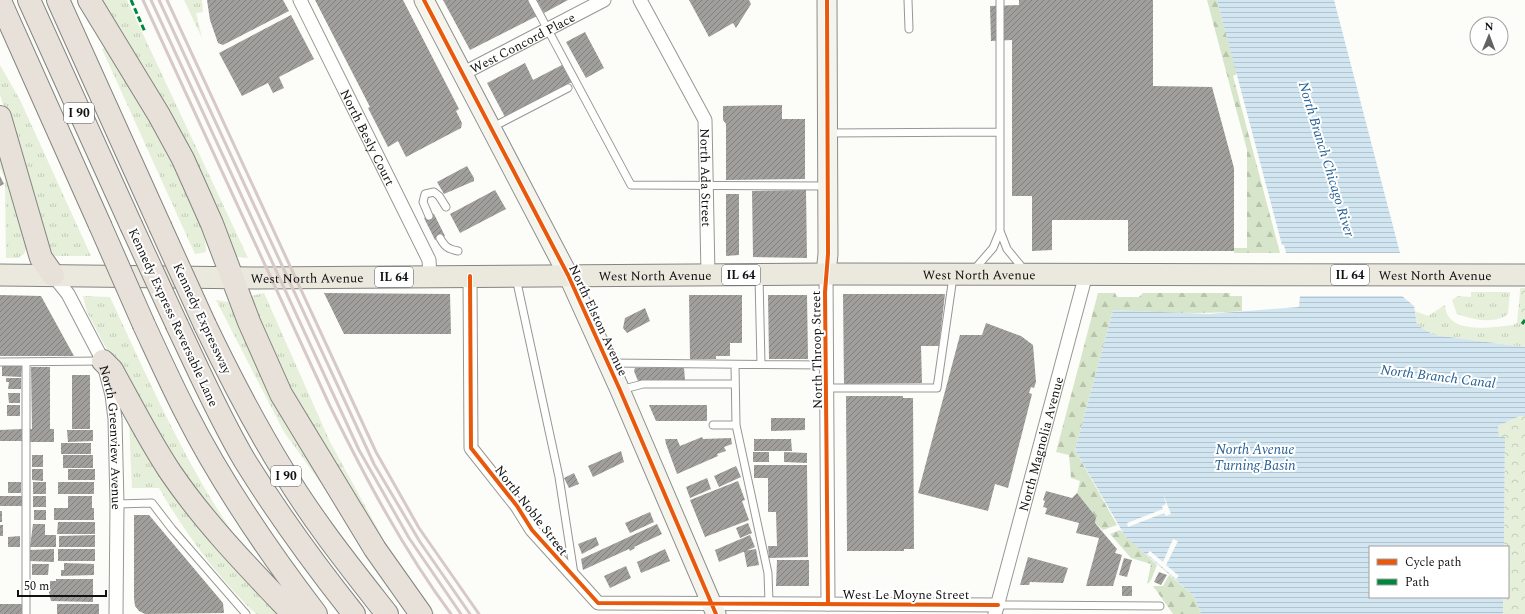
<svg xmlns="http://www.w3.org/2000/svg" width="1525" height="614" font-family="Spectral,serif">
<defs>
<pattern id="grass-tufts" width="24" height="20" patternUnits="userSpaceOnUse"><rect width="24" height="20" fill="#e5efda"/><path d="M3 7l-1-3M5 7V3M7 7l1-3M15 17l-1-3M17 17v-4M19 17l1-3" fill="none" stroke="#c3ccba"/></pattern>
<pattern id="forest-firs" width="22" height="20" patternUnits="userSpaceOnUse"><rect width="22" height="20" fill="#d7e6ca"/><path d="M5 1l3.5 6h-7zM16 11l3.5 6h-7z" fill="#b8c4ac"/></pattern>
<pattern id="park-crowns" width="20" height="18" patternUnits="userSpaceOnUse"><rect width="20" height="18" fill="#e5efda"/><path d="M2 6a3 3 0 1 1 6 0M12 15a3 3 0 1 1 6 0" fill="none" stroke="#c3ccba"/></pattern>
<pattern id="water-rules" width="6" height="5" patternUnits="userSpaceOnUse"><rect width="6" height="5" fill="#d2e6f2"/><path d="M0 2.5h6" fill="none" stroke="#b3c4ce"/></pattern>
<pattern id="building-hatch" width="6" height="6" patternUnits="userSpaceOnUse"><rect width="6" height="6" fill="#a09f9c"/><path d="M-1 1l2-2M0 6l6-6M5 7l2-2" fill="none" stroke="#81807e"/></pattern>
</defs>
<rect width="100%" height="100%" fill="#fcfcf8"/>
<!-- grass -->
<path fill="url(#grass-tufts)" d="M100,0H127L248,258L237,257L231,249Z
M184,0H202L203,12L196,13L202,38Z
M109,47C134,91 160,135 182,181C193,204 206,225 206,252L195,254L102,49Z
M0,65L20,100L91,256H51L0,95Z
M0,145L27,246L24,254L18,258H6L5,179L0,168Z
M1471,292H1510L1508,314C1494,325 1472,319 1457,314L1452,300L1458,296L1471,297Z
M1520,292V321L1525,326V347L1434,335L1417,325L1415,311L1428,316L1445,305C1446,336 1494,327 1513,325L1517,323Z
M264,293L330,442L385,542L435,614H428L298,404L272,354L250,301L251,296Z
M83,296L110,297C148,379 185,464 237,539L211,518L120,374L87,312Z
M216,300L228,302L234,312L250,353L268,392L328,493L284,432Z
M129,422L241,571L239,574L280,614H256C218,578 185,533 159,488H132Z"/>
<!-- forest -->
<path fill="url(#forest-firs)" d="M1207,0H1217L1237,74L1233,76L1280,253H1234L1233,248H1247V150Z
M1098,293H1115L1117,297H1139L1143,293H1230V296H1242V311C1199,315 1156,312 1113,310L1075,450L1117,525L1103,530L1095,523L1096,517L1077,493L1080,481L1071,478L1069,455L1056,452Z
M1120,530L1157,565L1151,580L1147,584L1151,564L1131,558L1110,534Z
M1169,575L1194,596L1201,614H1173L1153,586H1163Z"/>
<!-- park -->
<path fill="url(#park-crowns)" d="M1520,288H1525V326L1520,321Z
M1520,416H1525V614H1503V597H1508V547H1504L1505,437H1499L1498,426Z"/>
<!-- water -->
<path fill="url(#water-rules)" d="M1217,0H1334L1400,253L1402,296L1414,306L1417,325L1434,335L1525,347V416H1520L1498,426L1499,437H1505L1504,547H1370V597H1503V614H1201L1194,596L1125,536L1075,450L1113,310L1209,314L1299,307L1304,253H1286L1284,245H1282Z"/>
<!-- pier -->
<path fill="#fcfcf8" d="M1284,253H1402L1406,296H1299L1302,255H1286Z
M1163,494L1171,514L1166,516L1164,513L1128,527L1127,523L1163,509L1162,506L1166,504Z
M1173,539L1178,541L1166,565L1179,576L1176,579L1147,554L1150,551L1163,562Z"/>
<!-- building -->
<path fill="url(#building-hatch)" d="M207,0H283L289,11L223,45L218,43L210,20Z
M315,0H403L459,109L456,111L462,123L461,128L406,157L398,141L388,147L368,108L370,107Z
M443,0H528L537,16L470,50Z
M537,0H568L544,13Z
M689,0H749L751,4L736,28L733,23L709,37Z
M1019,0H1153V86L1212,87L1234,168V251H1128V220H1052V250L1032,251V196H1012V40L991,41L990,6L1019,5Z
M291,15L314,59L279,77L284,88L273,93L268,83L242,96L219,53Z
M585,32L604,68L586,78L566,42Z
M525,63L533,80L562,65L572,82L505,117L487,83Z
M782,105V119H805V179L726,180V124L723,120V106Z
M467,166L474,178V181L444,194L437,182Z
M0,176L4,184L0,186Z
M495,190L506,209L460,233L450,214Z
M806,190L807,258L753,257L752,191Z
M726,194H739V255L726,256Z
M434,214L445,236L435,240L424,218Z
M324,293L450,294L451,334H344Z
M843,294H945L939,346H921L922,383L844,384Z
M0,295L41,296L74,356H0Z
M689,295H742V343H730V356H716V359H690Z
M768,295H807L808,359H769Z
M645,308L650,321L627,333L623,328L625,318Z
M986,323L1021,336L1033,345L1036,382L1034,388L1031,387L1029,393L1032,394L1008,488L995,484L988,511L918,493L960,335H982Z
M2,365L22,366L21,377L2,376Z
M31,367H50V429H54V442H30V429H48H32Z
M635,368H684L685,380L638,381L634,371Z
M72,375H90V429H72Z
M6,378H21V389H8L9,382H6Z
M8,393H20V403H9Z
M846,396H903V398H913L914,549H904V551H847Z
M7,405H20V416H7Z
M649,405H707V421H656Z
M771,418H805V430L771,431Z
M22,429V441H0V430Z
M67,430H93V441L68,442Z
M702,437L703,439L731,438L732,444L724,447L726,451L717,454L718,456L677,474L666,444L665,439H677L680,446Z
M754,439H791L792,451H754Z
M61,443H91V454H61Z
M621,451L624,462L593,477L588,466Z
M753,452H769V462H753Z
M784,452L807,453V463L784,462Z
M32,455H43V467H32Z
M63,455H93V468H63Z
M754,465H807L808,557L769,558L768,546H777L776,512H768V478H754Z
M736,466L741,477L719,487L714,476Z
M32,469H43V481L32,480Z
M68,469H95V480H68Z
M574,473L579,484L569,488L564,478Z
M707,478L711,489L690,498L686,487Z
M738,481L745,500L742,501L749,520L705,537L690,500Z
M8,482H21V493H8Z
M33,482H46V494H33Z
M58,482H94V494H58Z
M1046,491L1072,498L1077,493L1096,517L1095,523L1117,549L1115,553L1122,555L1113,586H1086L1099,538L1076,533L1079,523L1045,514L1047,508L1043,507L1045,501L1043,500Z
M0,496H22V506H0Z
M33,496H46V507H33Z
M68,496H92V508H68Z
M54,508H94V520H54Z
M34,510H46V520H34Z
M0,511H2V522H0Z
M650,512L654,522L630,533L625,523Z
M134,515H149L223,603L224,613L145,614L139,611L135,606L134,598Z
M58,522H95V534H57Z
M748,523L752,533L740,538L736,528Z
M33,524H45V535H56V547H30Z
M657,524L662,534L634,547L635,548L630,551L629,549L583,570L581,559Z
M0,525H3V536H0Z
M95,535V547H59V536Z
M750,535L755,547L719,562L715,550Z
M20,536V547H8V537Z
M596,537L599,545L582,554L578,544Z
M54,549V562L30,561V550Z
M58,549H95V561H58Z
M665,549L670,561L641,573L637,562Z
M756,549L759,565L747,567L744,551Z
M1028,557L1068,568L1063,583L1030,582L1029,585H1020Z
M1124,558L1132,560L1127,577L1119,575Z
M777,560H809V586H776Z
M64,563L94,564V575L61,576V570H64Z
M32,564H49L48,575H32Z
M626,566L631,578L610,588L604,576Z
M1159,572L1167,575L1161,585L1154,582Z
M56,579H93V602L51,601L48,588H50V581H56Z
M1122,586H1132V596H1122Z
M0,604H22V614H0Z
M57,604H99V614H57Z"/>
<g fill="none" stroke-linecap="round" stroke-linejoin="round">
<defs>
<path id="lane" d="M532,0L631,185L827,186
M908,0L909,29
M491,128L568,88
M827,133L1000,132
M429,216L423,202L425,194L434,192L439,196L446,207
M1000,231L1007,249L1025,271
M440,238C445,247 448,249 458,251
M973,271L993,248L1000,231V0
M759,277L761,364
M516,278L559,477L574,574
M0,362L102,361
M610,363L826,365
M735,365L736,425L768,573L769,603
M827,388H937L953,277
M620,390L643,384H735
M713,425H736
M117,504L152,503L172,529L246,614
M998,605L1160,606
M26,614V362"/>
<g id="street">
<path id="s1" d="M300,0L429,260L430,276"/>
<path id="s2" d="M640,0L705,120L708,275"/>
<path id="s3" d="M462,74L604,0"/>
<path d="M826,274L828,604"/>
<path id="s4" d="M53,275L68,294L103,361L112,395L115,419L117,504L116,614"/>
<path d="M470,276L471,448L517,506L532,530L598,603L998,605"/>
<path id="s5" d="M995,614L1086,274"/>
</g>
<path id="secondary" d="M424,0L568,275L620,390L716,614
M826,274L828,254L827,0"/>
<g id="primary">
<path id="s6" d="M0,275L255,278L826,274L1525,275"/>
</g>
<path id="highway" d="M29,0L131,225
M58,0L160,226
M89,0L159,115L183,159L212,224L249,322L281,394L375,549L421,614
M0,1L100,225
M0,117L41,258L53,275
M144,325C158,355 171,384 186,413C222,484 268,551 316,614
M177,325C199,371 219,417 245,461C278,514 315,565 354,614
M205,325C229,375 255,425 284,472C314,522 351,568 387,614
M103,361L112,370C131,404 149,440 171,473C205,523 248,567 290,611L296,614"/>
</defs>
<!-- lane casing -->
<use href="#lane" stroke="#979795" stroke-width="9"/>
<!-- street casing -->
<use href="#street" stroke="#979795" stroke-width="15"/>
<!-- secondary casing -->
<use href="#secondary" stroke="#8d8d8c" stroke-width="21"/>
<!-- primary casing -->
<use href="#primary" stroke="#848482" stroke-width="23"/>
<!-- highway casing -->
<use href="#highway" stroke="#848482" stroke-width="24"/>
<!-- lane -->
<use href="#lane" stroke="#fffffe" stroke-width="7"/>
<!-- street -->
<use href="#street" stroke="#fffffe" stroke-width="13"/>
<!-- secondary -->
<use href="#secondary" stroke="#f4f4ed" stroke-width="19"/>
<!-- primary -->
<use href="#primary" stroke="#ebe8de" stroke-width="21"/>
<!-- highway -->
<use href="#highway" stroke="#e8e1d9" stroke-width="22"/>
<!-- rail -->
<path stroke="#d7c9c8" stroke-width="3" d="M143,0L330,406C366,479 403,549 451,614
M151,0L359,450L409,538L461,614
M159,0L374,464L420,542L470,614
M167,0L376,452L419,528L479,614"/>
<defs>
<path id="highway-bridge" d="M100,225L144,325
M131,225L177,325
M160,226L205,325"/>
</defs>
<!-- highway-bridge casing -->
<use href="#highway-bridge" stroke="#848482" stroke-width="24" stroke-linecap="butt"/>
<!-- highway-bridge -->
<use href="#highway-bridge" stroke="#e8e1d9" stroke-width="22"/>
<!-- quiet -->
<path stroke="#00873e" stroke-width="3" stroke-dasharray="6 3" stroke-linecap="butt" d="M131,0L145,32
M1522,324L1525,320"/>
<defs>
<path id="cycleway" d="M424,0L568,275L620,390L716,614
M827,0L828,254L825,292L828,604
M470,276L471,448L517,506L532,530L598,603L998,605"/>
</defs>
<!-- cycleway casing -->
<use href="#cycleway" stroke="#fff" stroke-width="6"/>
<!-- cycleway -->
<use href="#cycleway" stroke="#e8590c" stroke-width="4"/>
</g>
<g text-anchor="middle" stroke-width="4" stroke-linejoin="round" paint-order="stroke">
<!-- shield labels -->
<g fill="#fff" stroke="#585858" stroke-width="1">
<rect x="64" y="103" width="30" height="20" rx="3"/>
<rect x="722" y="265" width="38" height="20" rx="3"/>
<rect x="1331" y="265" width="38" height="20" rx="3"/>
<rect x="375" y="267" width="38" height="20" rx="3"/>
<rect x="271" y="466" width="30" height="20" rx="3"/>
</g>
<g font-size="12" font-weight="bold" fill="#111">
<text x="79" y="117">I 90</text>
<text x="741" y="279">IL 64</text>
<text x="1350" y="279">IL 64</text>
<text x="394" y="281">IL 64</text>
<text x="286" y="480">I 90</text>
</g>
<!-- street labels -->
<g font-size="13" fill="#111" stroke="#fff">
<text dy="5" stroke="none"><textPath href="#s3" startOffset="68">West Concord Place</textPath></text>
<text dy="5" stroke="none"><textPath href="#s1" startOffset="153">North Besly Court</textPath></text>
<text dy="5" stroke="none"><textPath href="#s2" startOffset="194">North Ada Street</textPath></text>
<text dy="5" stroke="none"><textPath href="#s6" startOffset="979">West North Avenue</textPath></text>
<text dy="5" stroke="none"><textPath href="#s6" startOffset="655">West North Avenue</textPath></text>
<text dy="5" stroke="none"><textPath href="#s6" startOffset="1435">West North Avenue</textPath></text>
<text dy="5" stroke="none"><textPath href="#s6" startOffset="307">West North Avenue</textPath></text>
<text transform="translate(174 317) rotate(65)" y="5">Kennedy Express Reversable Lane</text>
<text transform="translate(203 318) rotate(65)" y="5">Kennedy Expressway</text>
<text transform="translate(599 320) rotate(65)" y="5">North Elston Avenue</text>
<text transform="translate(816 350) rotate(-91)" y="5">North Throop Street</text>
<text dy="5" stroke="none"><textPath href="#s4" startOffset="177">North Greenview Avenue</textPath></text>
<text dy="5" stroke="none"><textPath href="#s5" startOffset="176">North Magnolia Avenue</textPath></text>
<text transform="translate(532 510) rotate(52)" y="5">North Noble Street</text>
<text x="906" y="599">West Le Moyne Street</text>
</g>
<!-- water labels -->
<g font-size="14" font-style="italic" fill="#286194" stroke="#fff">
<text transform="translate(1327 159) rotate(73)" y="5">North Branch Chicago River</text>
<text transform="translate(1438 376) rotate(7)" y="5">North Branch Canal</text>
<text x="1255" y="454">North Avenue<tspan x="1255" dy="16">Turning Basin</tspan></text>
</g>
</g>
<!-- legend -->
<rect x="1369" y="546" width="140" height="52" fill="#ffffff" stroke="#a0a0a0"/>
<rect x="1377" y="559" width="20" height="6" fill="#e8590c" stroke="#a0a0a0"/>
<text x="1405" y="566" font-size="12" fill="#111111">Cycle path</text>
<rect x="1377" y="579" width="20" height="6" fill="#00873e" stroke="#a0a0a0"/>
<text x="1405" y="586" font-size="12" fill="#111111">Path</text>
<!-- north arrow -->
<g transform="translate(1489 36) rotate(1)"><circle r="19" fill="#ffffff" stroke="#a0a0a0"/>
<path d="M0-3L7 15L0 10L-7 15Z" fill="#636362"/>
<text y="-6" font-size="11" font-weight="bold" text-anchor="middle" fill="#111111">N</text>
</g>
<!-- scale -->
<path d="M18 590v6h88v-6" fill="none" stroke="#111111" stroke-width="2"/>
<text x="24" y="590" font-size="12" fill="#111111" stroke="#ffffff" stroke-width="3" paint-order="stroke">50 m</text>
</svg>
